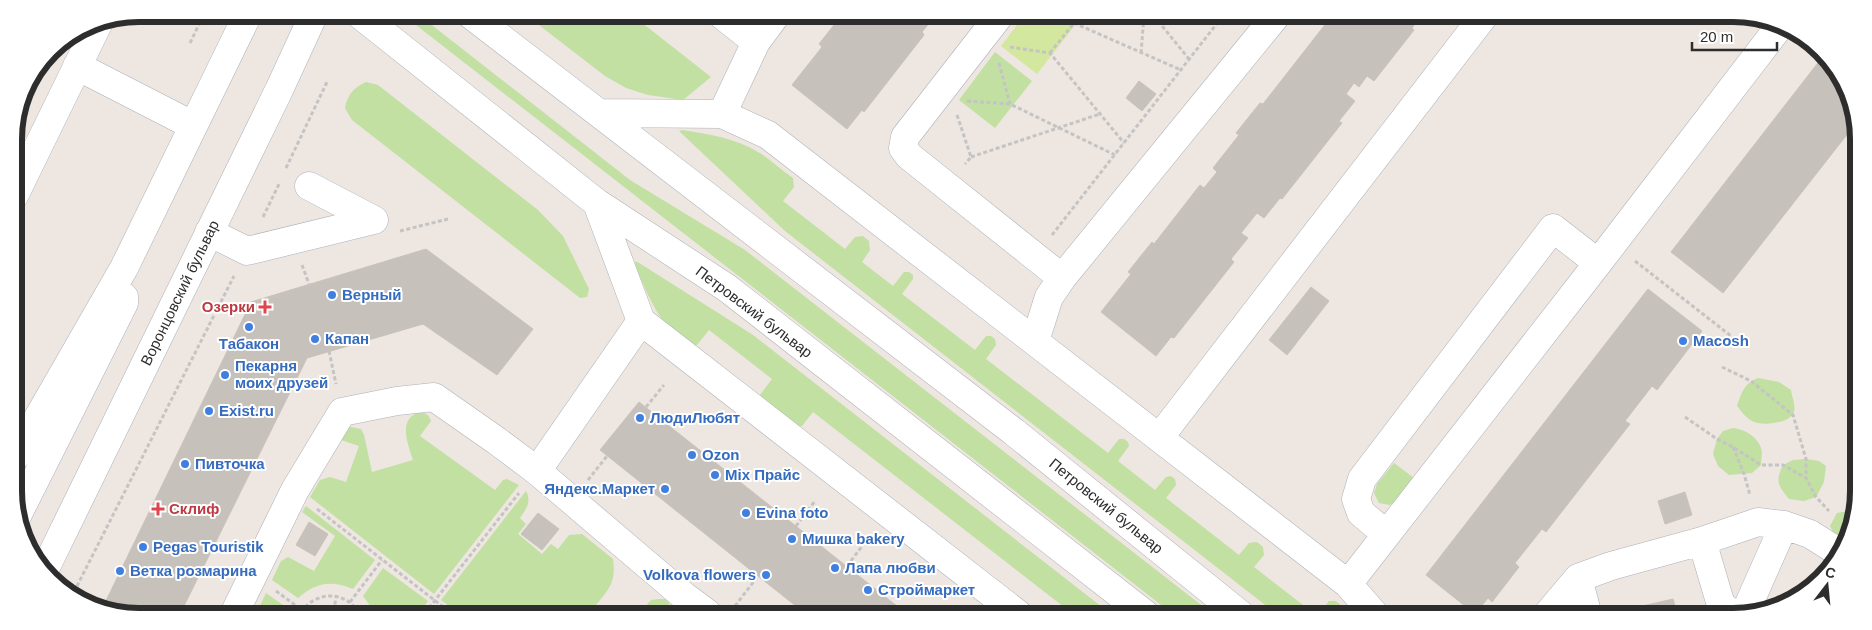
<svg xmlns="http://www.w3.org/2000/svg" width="1872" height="630" font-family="Helvetica,sans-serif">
<rect width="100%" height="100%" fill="#eee6e1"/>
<!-- green -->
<path fill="#c1e0a1" d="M419,15L630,180L745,250L1214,615H1174L416,25Z
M526,15H632L711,77L683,100L648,95L626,88L605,76Z
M995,52L1032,81L995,128L959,100Z
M366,82L378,85L538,210L563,236L589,289L587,297L580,298L352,120L345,108C348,94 353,88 366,82Z
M682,130C708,134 735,138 758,152C770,159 781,170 793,178L794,187L783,201L845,249L855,237L863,236L869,241L870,250L862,262L893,286L904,272H909L913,275V279L902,294L975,350L986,336H991L995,339L996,345L986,359L1108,453L1119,439H1124L1128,442L1129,446L1118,461L1155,490L1166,477L1171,476L1175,479L1176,485L1166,498L1239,555L1249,543L1257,542L1263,547L1264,555L1254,567L1316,615H1278L785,231L679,131Z
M636,261L753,335L1111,614H1073L813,412L802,426L795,427L761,400L760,395L772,379L709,330L697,345H690C682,338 673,332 666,324C654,311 641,280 635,264Z
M1758,378L1779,382L1791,390C1792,397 1797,408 1793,414C1787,424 1761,426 1752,421C1746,418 1741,411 1737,406C1741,394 1744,383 1758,378Z
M420,412C426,413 429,415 431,421L420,436L495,490L503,480L507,479L519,485L434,594L310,497L320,480L330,477L346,482L359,446L341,440L346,426L361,429L364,435L372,472L413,460C408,445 397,418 420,412Z
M1733,428C1744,429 1758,437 1761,448C1763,453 1761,460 1761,465L1752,473L1729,475L1718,466L1713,454L1717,439L1723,431Z
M1806,459L1819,461L1826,466L1824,482L1816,497L1804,501L1789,499C1778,485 1775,482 1783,465L1793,460Z
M1394,463L1414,478L1398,499L1390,505L1379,503L1374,493L1377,484Z
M526,491C532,502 526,509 520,518L526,524L518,534L542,554L551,544L558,549L569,535L582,534L613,559C616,582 610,588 596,605L607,613H458L441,600Z
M306,506L375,560L353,589C332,580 316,582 298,598L272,580L281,561L288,557L314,571L335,536L302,512Z
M1849,511L1854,512V523L1844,545L1838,541L1830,526L1837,513Z
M383,568L428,601L419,613H372L371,607L363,596Z
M266,593L290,610L289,612H257Z
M659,599H665L669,603L671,613H640L651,600Z
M1329,601H1336L1351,615H1318Z"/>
<!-- pitch -->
<path fill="#d3e79e" d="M1024,16H1082L1037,74L1001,46Z"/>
<!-- building -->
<path fill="#c7c1bc" stroke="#c9c2ba" d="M841,16H935L922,32L924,35L864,112L862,110L847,129L792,85L822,47L819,44Z
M1331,17H1420L1412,28L1414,30L1374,81L1367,76L1359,87L1354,83L1346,94L1355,101L1339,121L1342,123L1282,199L1280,198L1264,218L1257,213L1241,233L1248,238L1231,259L1234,262L1174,338L1171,337L1156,356L1101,312L1131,274L1128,272L1152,242L1154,244L1200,185L1204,188L1217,172L1213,168L1239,135L1236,133L1260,103L1263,104Z
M1824,55L1827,56L1856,115V123L1723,293L1671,252Z
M35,74L26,93L31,96L15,129L23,91Z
M1139,81L1156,94L1142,111L1126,98Z
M426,249L533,329L497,375L423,324L307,358L181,612H107L102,609L251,302Z
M1311,287L1329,301L1287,355L1269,340Z
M1648,289L1702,331L1657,390L1652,386L1625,421L1630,424L1546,532L1542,529L1515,563L1519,567L1492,602L1488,598L1475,614L1426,575Z
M639,402L668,425L907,614H806L758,576L600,450Z
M1685,492L1692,515L1665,524L1658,501Z
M538,513L559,529L542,550L521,534Z
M309,522L328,534L315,556L296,545Z
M1803,584L1811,588L1796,595Z
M1673,599L1678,616H1641L1638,607Z"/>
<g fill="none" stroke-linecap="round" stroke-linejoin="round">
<defs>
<path id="minor" d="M359,14L597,203L727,288L1145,614
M471,15L1014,432L1241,615
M722,15L756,42
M999,16L905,137L903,148L909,156L1062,278
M77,66L192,125
M599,113L722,114L768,135L1348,584L1375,615
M722,114L756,42L776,15
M14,196L99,22
M597,203L641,321L1018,614
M209,232L247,251L374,220L309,186
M1035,341L1049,297L1062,278L1275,17
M1159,438L1483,17
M16,456L124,268L248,14
M537,471L641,321
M17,516L124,303V297
M1386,534L1361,513L1356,499L1362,479L1553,228L1598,263
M1702,541L1721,605L1736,616L1745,613L1784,525
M44,571L279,90L314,14
M1578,578L1588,616
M1348,584L1598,263L1779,27
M235,612L295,490L342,412L397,401L434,397L497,441L537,471L684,596L707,613
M1546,616L1578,578L1611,566L1702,541L1758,522L1784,525L1810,534L1840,553"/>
</defs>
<!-- minor casing -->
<use href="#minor" stroke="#adb1b8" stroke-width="29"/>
<!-- path -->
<path stroke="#c4c4c4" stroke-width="3" stroke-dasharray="4 2.5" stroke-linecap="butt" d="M1154,16L1189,59
M1074,23L1181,70
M190,43L204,14
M1010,47L1050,53L1124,143
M1050,53L1074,23L1072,16
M1141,53L1144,16
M999,63L1010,104
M967,101L1010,104L1115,155
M957,115L971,157L965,164
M971,157L1100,114
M286,168L327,82
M263,217L280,182
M400,231L448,219
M1052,235L1222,17
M1635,261L1740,343
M302,265L309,284
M329,351L336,384
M1722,367L1751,381L1793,415L1806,459V478L1816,497L1829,511
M646,407L664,385
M1685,417L1717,439L1733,447L1761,465H1783L1806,478
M1733,447L1744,474L1750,495
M588,480L607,456
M317,509L451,613
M796,526L815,501
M847,566L866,541
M276,591L302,610
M74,592L234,276
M350,602L382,560
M735,606L758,576
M334,611L336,596
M301,612C316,591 345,590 359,613
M323,612L329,611L338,612
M425,613L519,493
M950,614L954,608"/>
<!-- minor -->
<use href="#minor" stroke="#fff" stroke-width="28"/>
</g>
<!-- markers -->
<g fill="#3f7fe0" stroke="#fff" stroke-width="2">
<circle cx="332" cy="295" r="5"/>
<circle cx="249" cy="327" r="5"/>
<circle cx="315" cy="339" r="5"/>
<circle cx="1683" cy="341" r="5"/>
<circle cx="225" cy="375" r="5"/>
<circle cx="209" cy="411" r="5"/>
<circle cx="640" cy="418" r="5"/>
<circle cx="692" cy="455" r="5"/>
<circle cx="185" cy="464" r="5"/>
<circle cx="715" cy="475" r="5"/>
<circle cx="665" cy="489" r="5"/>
<circle cx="746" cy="513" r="5"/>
<circle cx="792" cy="539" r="5"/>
<circle cx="143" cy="547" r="5"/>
<circle cx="835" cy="568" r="5"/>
<circle cx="120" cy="571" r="5"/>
<circle cx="766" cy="575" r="5"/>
<circle cx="868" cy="590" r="5"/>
</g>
<g fill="#e0444e" stroke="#fff" stroke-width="2">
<path d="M262.5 299.5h5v5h5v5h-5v5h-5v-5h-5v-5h5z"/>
<path d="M155.5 501.5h5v5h5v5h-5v5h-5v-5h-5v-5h5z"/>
</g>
<g text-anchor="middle" stroke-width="4" stroke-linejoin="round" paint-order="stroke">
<!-- street labels -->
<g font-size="15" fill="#2d2d2d" stroke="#fff">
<text transform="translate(180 293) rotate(-64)" y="5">Воронцовский бульвар</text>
<text transform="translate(754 312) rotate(37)" y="5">Петровский бульвар</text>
<text transform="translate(1106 506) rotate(39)" y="5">Петровский бульвар</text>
</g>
<!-- shop labels -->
<g font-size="15" font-weight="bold" fill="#366cbe" stroke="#fff" text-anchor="start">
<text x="342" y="300">Верный</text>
<text x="325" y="344">Капан</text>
<text x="1693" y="346">Macosh</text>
<text x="249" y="349" text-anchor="middle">Табакон</text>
<text x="235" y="371">Пекарня<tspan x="235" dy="17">моих друзей</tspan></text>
<text x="219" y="416">Exist.ru</text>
<text x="650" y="423">ЛюдиЛюбят</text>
<text x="702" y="460">Ozon</text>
<text x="195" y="469">Пивточка</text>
<text x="725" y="480">Mix Прайс</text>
<text x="655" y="494" text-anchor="end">Яндекс.Маркет</text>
<text x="756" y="518">Evina foto</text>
<text x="802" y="544">Мишка bakery</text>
<text x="153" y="552">Pegas Touristik</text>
<text x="845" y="573">Лапа любви</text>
<text x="130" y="576">Ветка розмарина</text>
<text x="756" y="580" text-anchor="end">Volkova flowers</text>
<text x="878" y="595">Строймаркет</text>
</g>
<!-- health labels -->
<g font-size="15" font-weight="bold" fill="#be3a42" stroke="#fff" text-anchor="end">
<text x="255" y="312">Озерки</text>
<text x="169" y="514" text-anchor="start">Склиф</text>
</g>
</g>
<!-- crop -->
<path d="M0 0H1872V630H0ZM139 22H1733A117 117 0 0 1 1850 139V491A117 117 0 0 1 1733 608H139A117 117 0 0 1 22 491V139A117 117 0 0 1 139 22Z" fill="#fff" fill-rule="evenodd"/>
<path fill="none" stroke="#2d2d2d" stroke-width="6" d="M139 22H1733A117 117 0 0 1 1850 139V491A117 117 0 0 1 1733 608H139A117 117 0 0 1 22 491V139A117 117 0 0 1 139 22Z"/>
<!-- north arrow -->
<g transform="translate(1827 585) rotate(16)" stroke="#ffffff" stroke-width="4" paint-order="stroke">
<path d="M0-4L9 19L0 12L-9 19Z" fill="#2d2d2d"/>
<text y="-8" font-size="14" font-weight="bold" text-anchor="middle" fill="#2d2d2d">С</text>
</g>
<!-- scale -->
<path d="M1692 42v8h85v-8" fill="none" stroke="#2d2d2d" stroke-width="2.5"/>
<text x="1700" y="42" font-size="15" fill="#2d2d2d" stroke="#ffffff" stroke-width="4" paint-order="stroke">20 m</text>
</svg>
